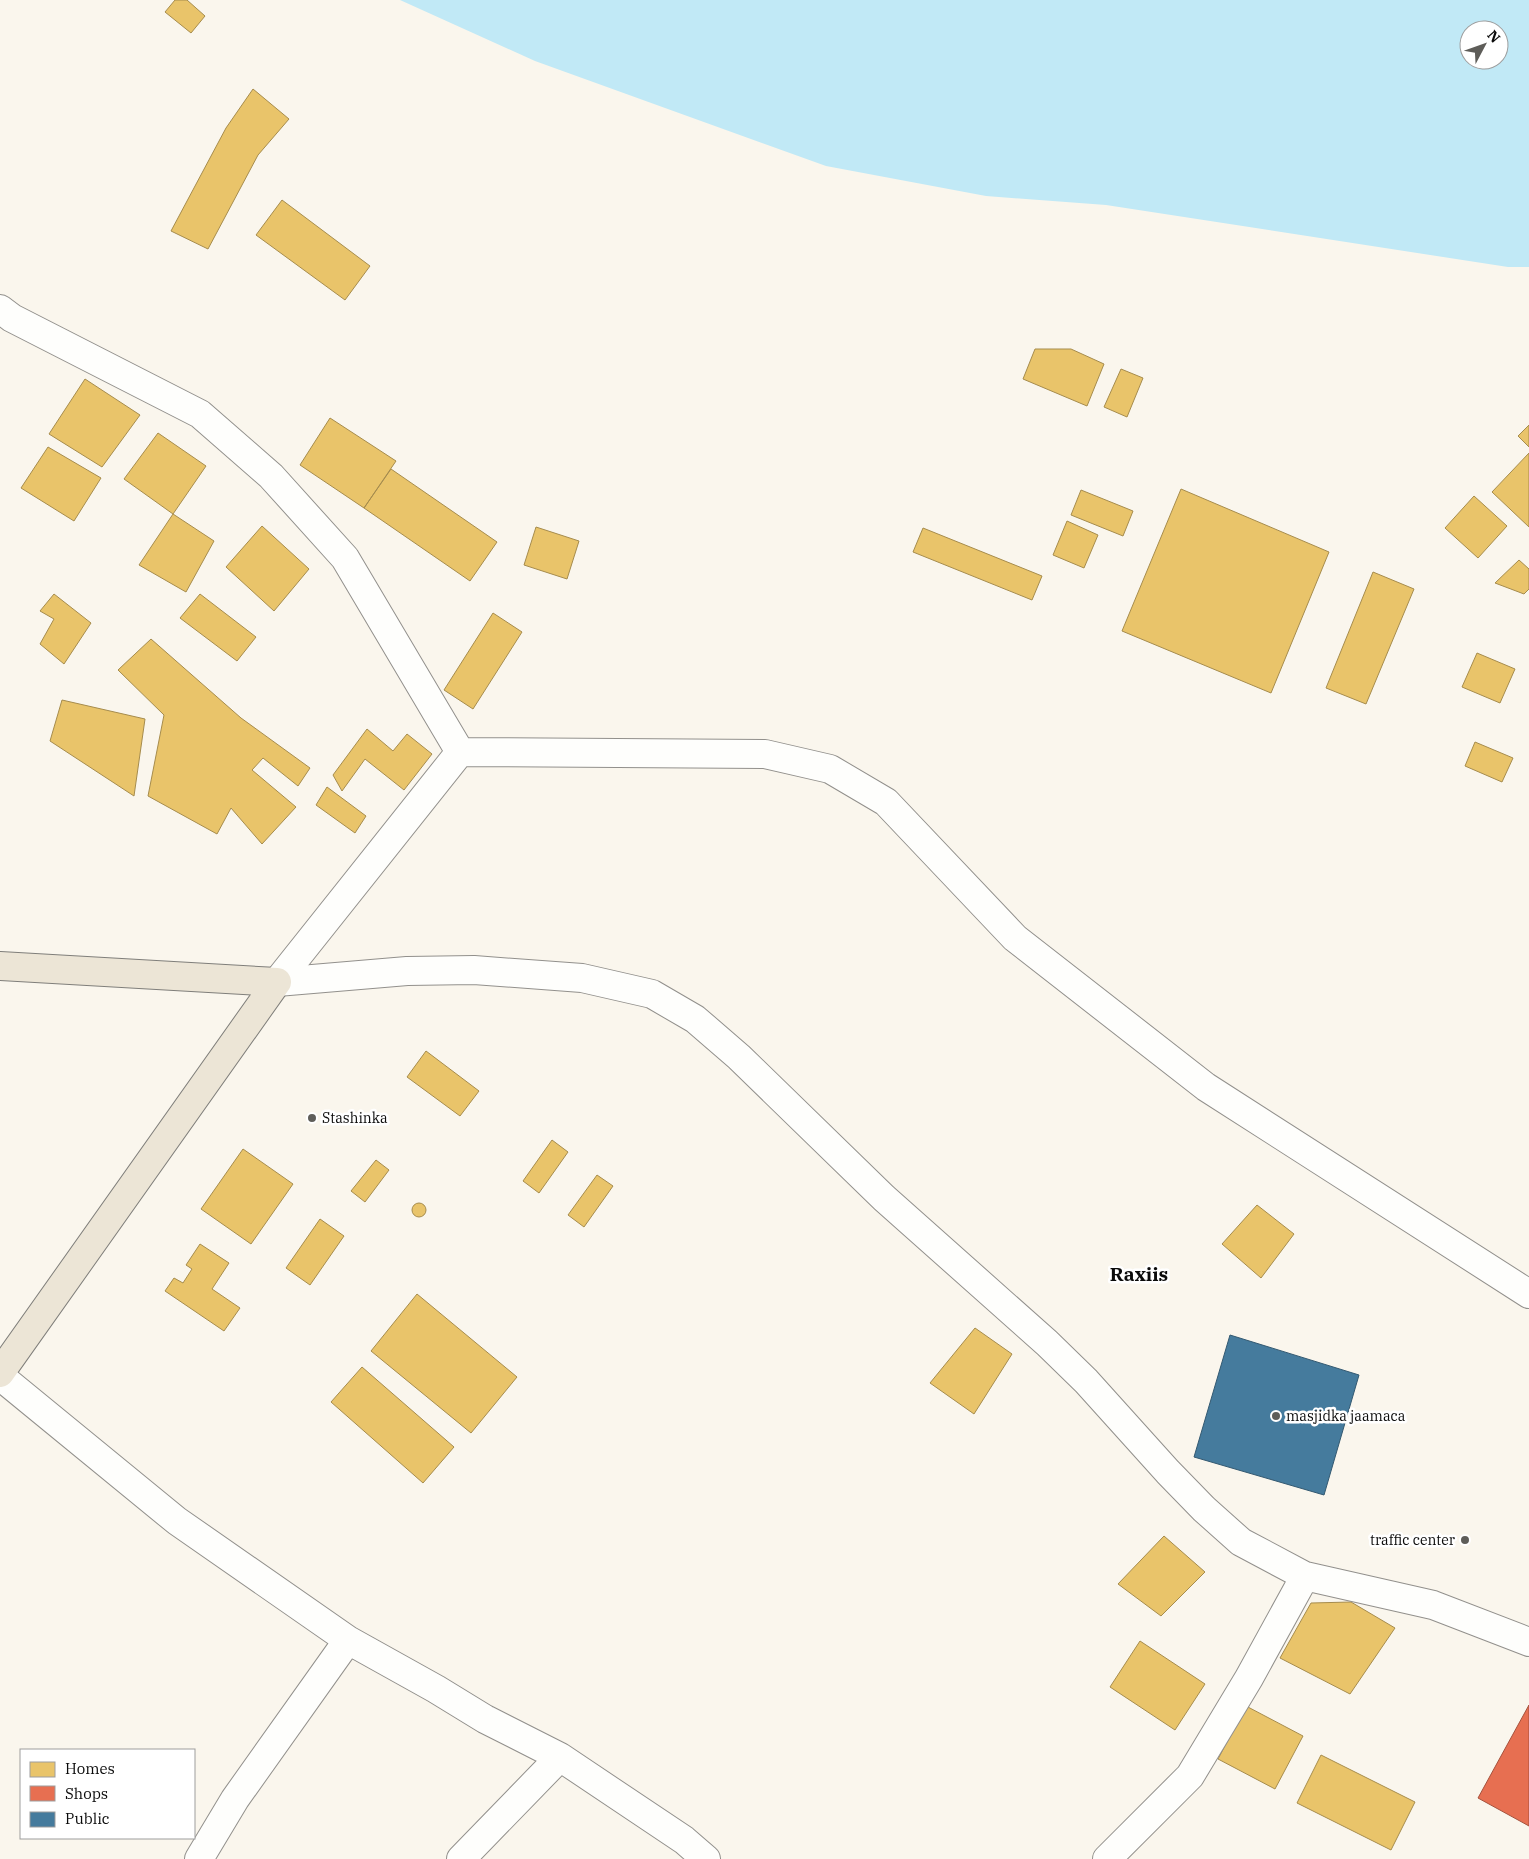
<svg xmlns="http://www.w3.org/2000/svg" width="1529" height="1859" font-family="'IBM Plex Serif',serif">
<rect width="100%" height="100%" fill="#faf6ed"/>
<!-- water -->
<path fill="#c1e9f6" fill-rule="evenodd" d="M400,0H1529V267H1508L1106,205L986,196L826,166L535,61ZM1469,30H1499V60H1469Z"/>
<!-- homes -->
<path fill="#e9c46a" stroke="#a68c4d" d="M175,0H187L205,16L191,33L165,12Z
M253,89L289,119L258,155L208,249L171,231L226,128Z
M282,200L370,266L345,300L256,235Z
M1035,349H1071L1104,364L1087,406L1023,379Z
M1121,369L1143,378L1127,417L1104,407Z
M85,379L140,415L102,467L49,434Z
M330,418L396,461L364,508L300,465Z
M1529,425V447L1518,436Z
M158,433L206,466L173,514L124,479Z
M48,447L101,478L74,521L21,488Z
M1529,453V527L1492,492Z
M391,469L497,542L470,581L364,508Z
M1181,489L1329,552L1271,693L1122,631Z
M1081,490L1133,511L1123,536L1071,515Z
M1474,496L1507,526L1478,558L1445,528Z
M173,514L214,541L186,592L139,565Z
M1067,521L1098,535L1084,568L1053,555Z
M262,526L309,569L274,611L226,567Z
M536,527L579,541L567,579L524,565Z
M923,528L1042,576L1032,600L913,552Z
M1519,560L1529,569V589L1524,594L1495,583Z
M1373,572L1414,589L1366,704L1326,688Z
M54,594L91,623L64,664L40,644L54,619L40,611Z
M200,594L256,637L237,661L180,618Z
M493,613L522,632L473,709L444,690Z
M151,639L241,718L310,768L298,786L263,758L252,770L296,807L262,844L231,808L217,834L148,796L164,715L118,670Z
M1477,653L1515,669L1500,703L1462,687Z
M62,700L145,719L134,796L50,741Z
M367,729L393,751L407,734L432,754L404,790L365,759L342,791L333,775Z
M1475,742L1513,758L1502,782L1465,766Z
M327,787L366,816L355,833L316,805Z
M426,1051L479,1091L460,1116L407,1077Z
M552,1140L568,1152L539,1193L523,1181Z
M243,1149L293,1184L251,1244L201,1209Z
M376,1160L389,1170L365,1202L351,1191Z
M597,1175L613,1186L584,1227L568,1215Z
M412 1210a7 7 0 1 1 14 0a7 7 0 1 1-14 0Z
M1257,1205L1294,1234L1261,1278L1222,1244Z
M320,1219L344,1236L310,1285L286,1268Z
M200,1244L229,1263L212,1289L240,1308L224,1331L165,1291L174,1278L183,1283L192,1269L186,1265Z
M417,1294L517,1377L471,1433L371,1351Z
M975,1328L1012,1354L974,1414L930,1383Z
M362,1367L454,1447L423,1483L331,1402Z
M1164,1536L1205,1572L1161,1616L1118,1584Z
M1351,1602L1395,1628L1350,1694L1280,1658L1311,1603Z
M1140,1641L1205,1684L1175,1730L1110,1687Z
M1246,1706L1303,1736L1275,1789L1218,1759Z
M1321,1755L1415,1802L1391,1850L1297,1803Z"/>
<!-- shops -->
<path fill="#e76f51" stroke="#a5513c" d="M1529,1705V1826L1478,1798Z"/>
<!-- public -->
<path fill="#457b9d" stroke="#335971" d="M1230,1335L1359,1375L1324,1495L1194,1457Z"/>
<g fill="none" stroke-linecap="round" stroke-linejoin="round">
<defs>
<path id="minor" d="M0,309L12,318L200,414L271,476L345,558L460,752
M460,752L765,754L830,769L886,802L1015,938L1206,1087L1529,1294
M277,982L460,752
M0,1376L177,1521L348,1640L436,1689L485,1719L560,1757L684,1840L706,1859
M199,1859L235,1799L348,1640
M461,1859L560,1757"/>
<path id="tertiary" d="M277,982L407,971L474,970L582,978L652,994L695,1019L739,1057L884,1198L1047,1343L1086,1381L1168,1472L1204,1509L1241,1542L1305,1576L1433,1605L1529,1642
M1107,1859L1190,1776L1249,1678L1305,1576"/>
<path id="primary" d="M0,966L277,982
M0,1373L277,982"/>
</defs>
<!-- minor casing -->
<use href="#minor" stroke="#92908c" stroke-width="30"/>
<!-- tertiary casing -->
<use href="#tertiary" stroke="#92908c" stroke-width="30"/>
<!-- primary casing -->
<use href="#primary" stroke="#7f7e7a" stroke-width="30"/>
<!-- minor -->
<use href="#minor" stroke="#fefefc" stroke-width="28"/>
<!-- tertiary -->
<use href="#tertiary" stroke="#fefefc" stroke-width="28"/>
<!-- primary -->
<use href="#primary" stroke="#ece5d6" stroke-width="28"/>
</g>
<!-- markers -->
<g fill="#5e5d59" stroke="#fff" stroke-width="2">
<circle cx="312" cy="1118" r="5"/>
<circle cx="1276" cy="1416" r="5"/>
<circle cx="1465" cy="1540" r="5"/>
</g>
<g text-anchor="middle" stroke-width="5" stroke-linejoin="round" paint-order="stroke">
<!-- poi labels -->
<g font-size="14" fill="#0a0a0a" stroke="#fff" text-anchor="start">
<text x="322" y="1123">Stashinka</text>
<text x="1286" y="1421">masjidka jaamaca</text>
<text x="1455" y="1545" text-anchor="end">traffic center</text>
</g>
<!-- district labels -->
<g font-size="19" font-weight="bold" fill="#0a0a0a" stroke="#fff">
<text x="1139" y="1281">Raxiis</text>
</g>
</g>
<!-- legend -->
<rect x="20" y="1749" width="175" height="90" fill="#ffffff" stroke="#9d9d9d"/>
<rect x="30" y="1762" width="25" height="15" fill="#e9c46a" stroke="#9d9d9d"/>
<text x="65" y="1774" font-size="15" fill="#0a0a0a">Homes</text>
<rect x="30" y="1786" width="25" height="15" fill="#e76f51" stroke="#9d9d9d"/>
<text x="65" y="1799" font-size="15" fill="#0a0a0a">Shops</text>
<rect x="30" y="1812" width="25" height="15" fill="#457b9d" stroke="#9d9d9d"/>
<text x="65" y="1824" font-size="15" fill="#0a0a0a">Public</text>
<!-- north arrow -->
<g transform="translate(1484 45) rotate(49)"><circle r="24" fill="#ffffff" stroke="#9d9d9d"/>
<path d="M0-4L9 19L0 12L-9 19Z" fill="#5e5d59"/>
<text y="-8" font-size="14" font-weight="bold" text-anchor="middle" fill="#0a0a0a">N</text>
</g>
</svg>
